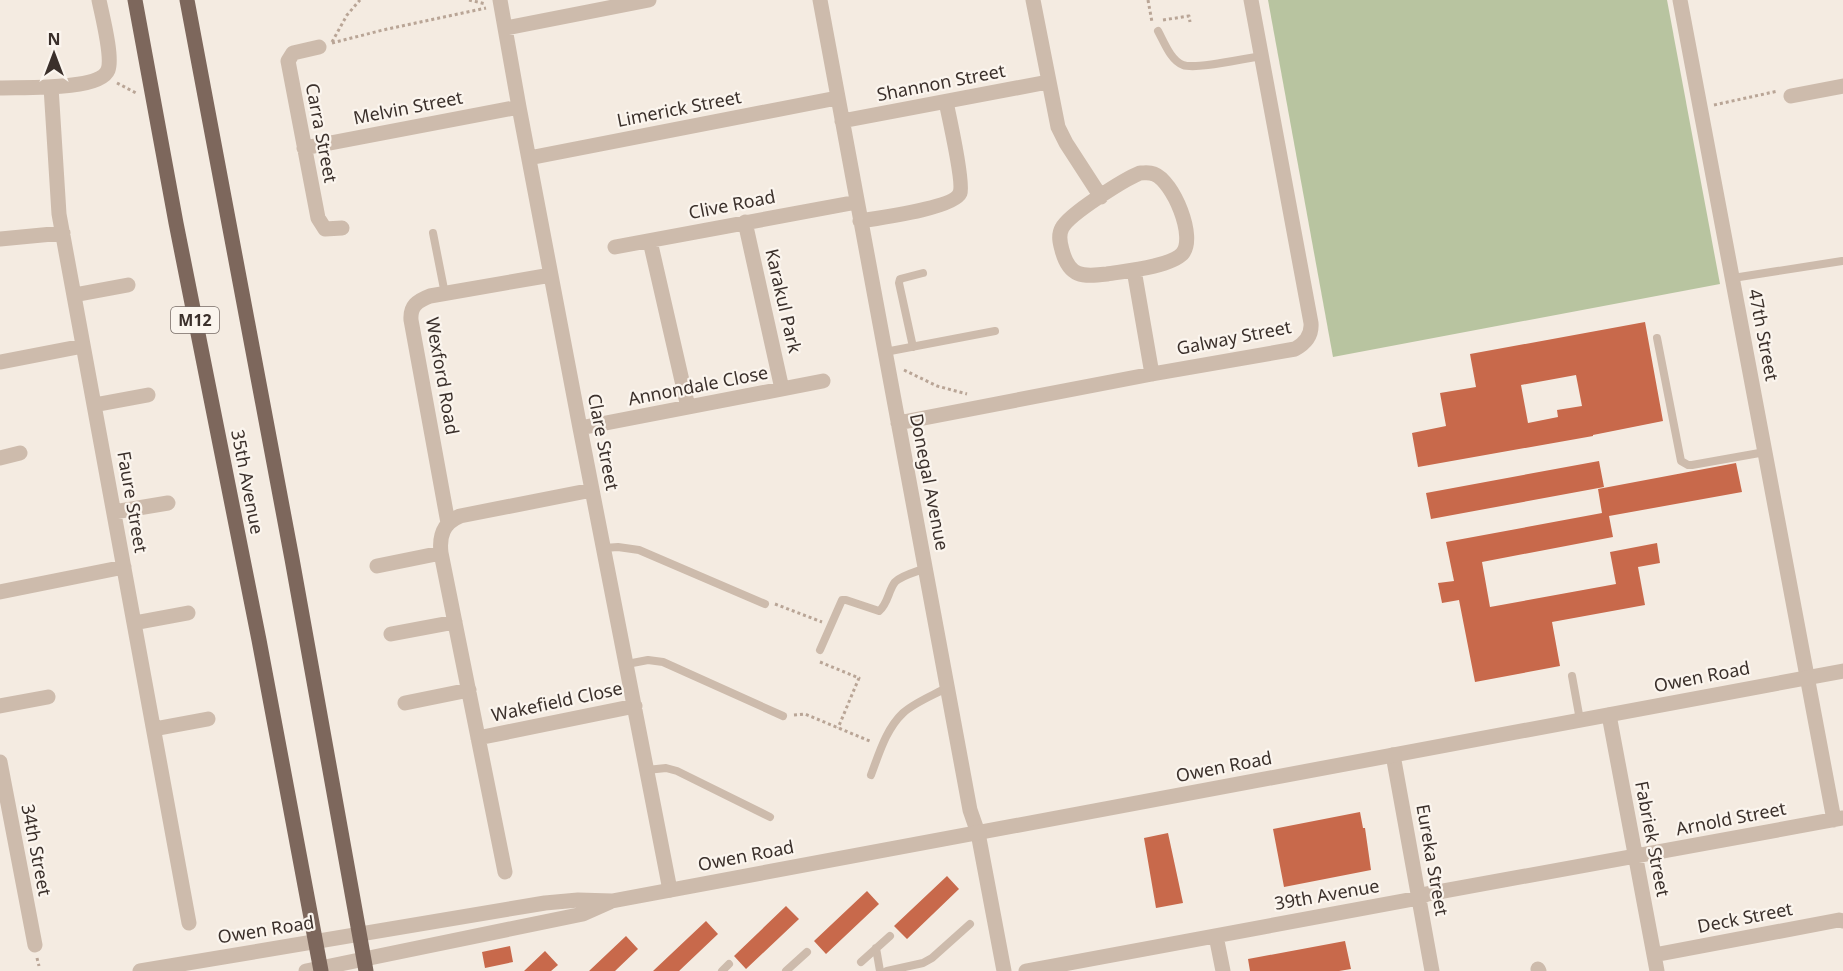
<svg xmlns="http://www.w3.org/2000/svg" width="1843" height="971" font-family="'Noto Sans',sans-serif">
<rect width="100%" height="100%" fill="#f4ebe1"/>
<!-- green -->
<path fill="#b8c4a0" d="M1268,0H1667L1720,284L1333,357Z"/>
<!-- building -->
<path fill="#c8694b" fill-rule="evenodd" d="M1645,322L1663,421L1593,435V436L1418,467L1412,433L1446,426L1440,393L1476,387L1470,354ZM1576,375L1582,406L1557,410L1558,417L1528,423L1521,385Z
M1599,461L1604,487L1431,519L1426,493Z
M1736,463L1742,492L1609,516L1613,537L1482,562L1490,607L1616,584L1610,552L1657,543L1660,563L1638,567L1645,605L1552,622L1560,666L1475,682L1459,600L1442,603L1438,583L1454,581L1446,542L1602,513L1598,489Z
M1360,812L1363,828H1365L1371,870L1284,887L1273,829Z
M1168,833L1183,903L1156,908L1144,838Z
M947,876L959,889L907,939L894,926Z
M867,891L879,904L826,954L814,941Z
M786,906L799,919L746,969L734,956Z
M706,921L718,934L679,971H653Z
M626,936L638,949L615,971H589Z
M1345,941L1351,969L1339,971H1250L1248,959Z
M510,946L513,962L485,968L482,952Z
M545,951L558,965L551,971H524Z"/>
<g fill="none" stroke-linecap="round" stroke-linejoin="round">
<!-- path -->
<path stroke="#b9a596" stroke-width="3" stroke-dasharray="3 3" stroke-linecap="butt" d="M469,0L486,4
M1148,0L1152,22
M1163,20L1189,16L1190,22
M332,42L347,15L360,0
M332,43L383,30L486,8
M117,83L136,93
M1714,105L1778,91
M904,370L937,386L967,394
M775,604L822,622
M820,662L859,678L838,728
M794,715L805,714L872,742
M37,958L39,966"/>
<!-- service -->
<path stroke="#cdbbac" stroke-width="8" d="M1158,31C1164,42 1171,61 1183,65C1196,70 1245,58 1262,56
M433,233L445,294
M1733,278L1842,261
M1657,338L1681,461L1688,465H1692L1765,452
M913,347L899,283L900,279L923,273
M885,352L995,331
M604,548L618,547L639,550L765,604
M820,650L842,600H846L879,611C888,604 888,591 895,582C902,575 916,572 926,568
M627,664L648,660L663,662L783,716
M1572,676L1580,720
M647,770L666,768L677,771L770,817
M871,775C879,754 886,729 903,713C915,702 934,695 948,687
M876,948L880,971
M861,962L890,936
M722,971L729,964
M786,971L807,952
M887,971L923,963L932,958L970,924"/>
<!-- minor -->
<path stroke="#cdbbac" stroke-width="15" d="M500,0L519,107L580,428L670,890
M820,0L970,810L978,833L1004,971
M1033,0L1058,127L1066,143L1101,197
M1680,0L1834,820
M506,28L649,0
M319,47L293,53L288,61L318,218L325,229L342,228
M51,87L59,214L189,923
M0,88C21,87 100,91 108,70C113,57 102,15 99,0
M1791,96L1843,86
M842,121L1048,82
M304,148L519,107
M529,158L837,98
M1140,173C1145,173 1149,172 1154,174C1173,181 1197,238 1182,254C1169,267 1125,271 1107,274C1082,277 1069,277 1062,250C1060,243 1058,235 1062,228C1069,214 1125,179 1140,173Z
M860,221C878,218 954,208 960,193C964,183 949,116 946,102
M745,222L782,389
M0,239L63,233
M650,241L688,407
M615,247L857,202
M1134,270L1152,374
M74,295L128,285
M1,362L83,346
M94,405L148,395
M898,423L1152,374L1295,349C1306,343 1312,335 1311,323L1251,0
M580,428L823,381
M0,458L20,453
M114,512L168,503
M448,523L411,320C410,306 417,301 430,296L551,275
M377,566L441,553
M0,592L124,567
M134,623L188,613
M391,634L455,622
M405,703L469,690
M0,706L48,697
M1609,715L1657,971
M154,729L208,719
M478,738L635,706
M1393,755L1432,971
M0,762L35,945
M505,872L441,553C439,536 443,523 460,516L592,490
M1216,936L1223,971
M1654,955L1839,920L1843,921
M1538,969L1539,971
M1026,971L1419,898L1427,894L1843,818"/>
<!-- tertiary -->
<path stroke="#cdbbac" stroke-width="15" d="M140,971L545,903L578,900L612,901L1843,671
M306,971L583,914L610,902"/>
<!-- primary -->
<path stroke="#7d675c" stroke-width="15" d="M135,0L176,223L259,640L321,971
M187,0L292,559L366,971"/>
</g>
<g text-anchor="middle" stroke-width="4.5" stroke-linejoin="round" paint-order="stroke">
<!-- shield labels -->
<rect fill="#fbf5ee" stroke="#756b66" stroke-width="1.5" x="171" y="307" width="48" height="26" rx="4.5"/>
<g font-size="16" font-weight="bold" fill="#3b302b">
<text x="195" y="326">M12</text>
</g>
<!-- street labels -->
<g font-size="18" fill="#3b302b" stroke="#fbf5ee">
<text transform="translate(941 83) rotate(-11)" y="6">Shannon Street</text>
<text transform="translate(408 108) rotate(-11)" y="6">Melvin Street</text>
<text transform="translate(679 109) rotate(-11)" y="6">Limerick Street</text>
<text transform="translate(321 133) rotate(79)" y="6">Carra Street</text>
<text transform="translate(732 205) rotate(-11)" y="6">Clive Road</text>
<text transform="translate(783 301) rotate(77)" y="6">Karakul Park</text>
<text transform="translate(1763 335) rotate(79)" y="6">47th Street</text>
<text transform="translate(1234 338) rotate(-11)" y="6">Galway Street</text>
<text transform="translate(442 376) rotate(80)" y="6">Wexford Road</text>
<text transform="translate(698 386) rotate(-11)" y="6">Annondale Close</text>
<text transform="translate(603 442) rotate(79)" y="6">Clare Street</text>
<text transform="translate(247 482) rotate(79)" y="6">35th Avenue</text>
<text transform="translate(929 482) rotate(79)" y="6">Donegal Avenue</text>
<text transform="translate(132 502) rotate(80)" y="6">Faure Street</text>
<text transform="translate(1702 677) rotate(-11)" y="6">Owen Road</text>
<text transform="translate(557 702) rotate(-12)" y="6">Wakefield Close</text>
<text transform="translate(1224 767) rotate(-11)" y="6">Owen Road</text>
<text transform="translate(1731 819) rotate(-11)" y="6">Arnold Street</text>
<text transform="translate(1652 839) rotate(79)" y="6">Fabriek Street</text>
<text transform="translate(36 850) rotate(79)" y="6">34th Street</text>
<text transform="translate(746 856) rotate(-11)" y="6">Owen Road</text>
<text transform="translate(1432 860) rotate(80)" y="6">Eureka Street</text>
<text transform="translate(1327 895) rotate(-10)" y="6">39th Avenue</text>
<text transform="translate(1745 918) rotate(-11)" y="6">Deck Street</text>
<text transform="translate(266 930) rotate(-9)" y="6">Owen Road</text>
</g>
</g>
<!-- north arrow -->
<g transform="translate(54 54)" stroke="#fbf5ee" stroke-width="4.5" paint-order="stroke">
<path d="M0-4.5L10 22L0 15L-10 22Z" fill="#3b302b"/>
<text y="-9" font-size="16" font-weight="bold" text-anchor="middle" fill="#3b302b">N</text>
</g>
</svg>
